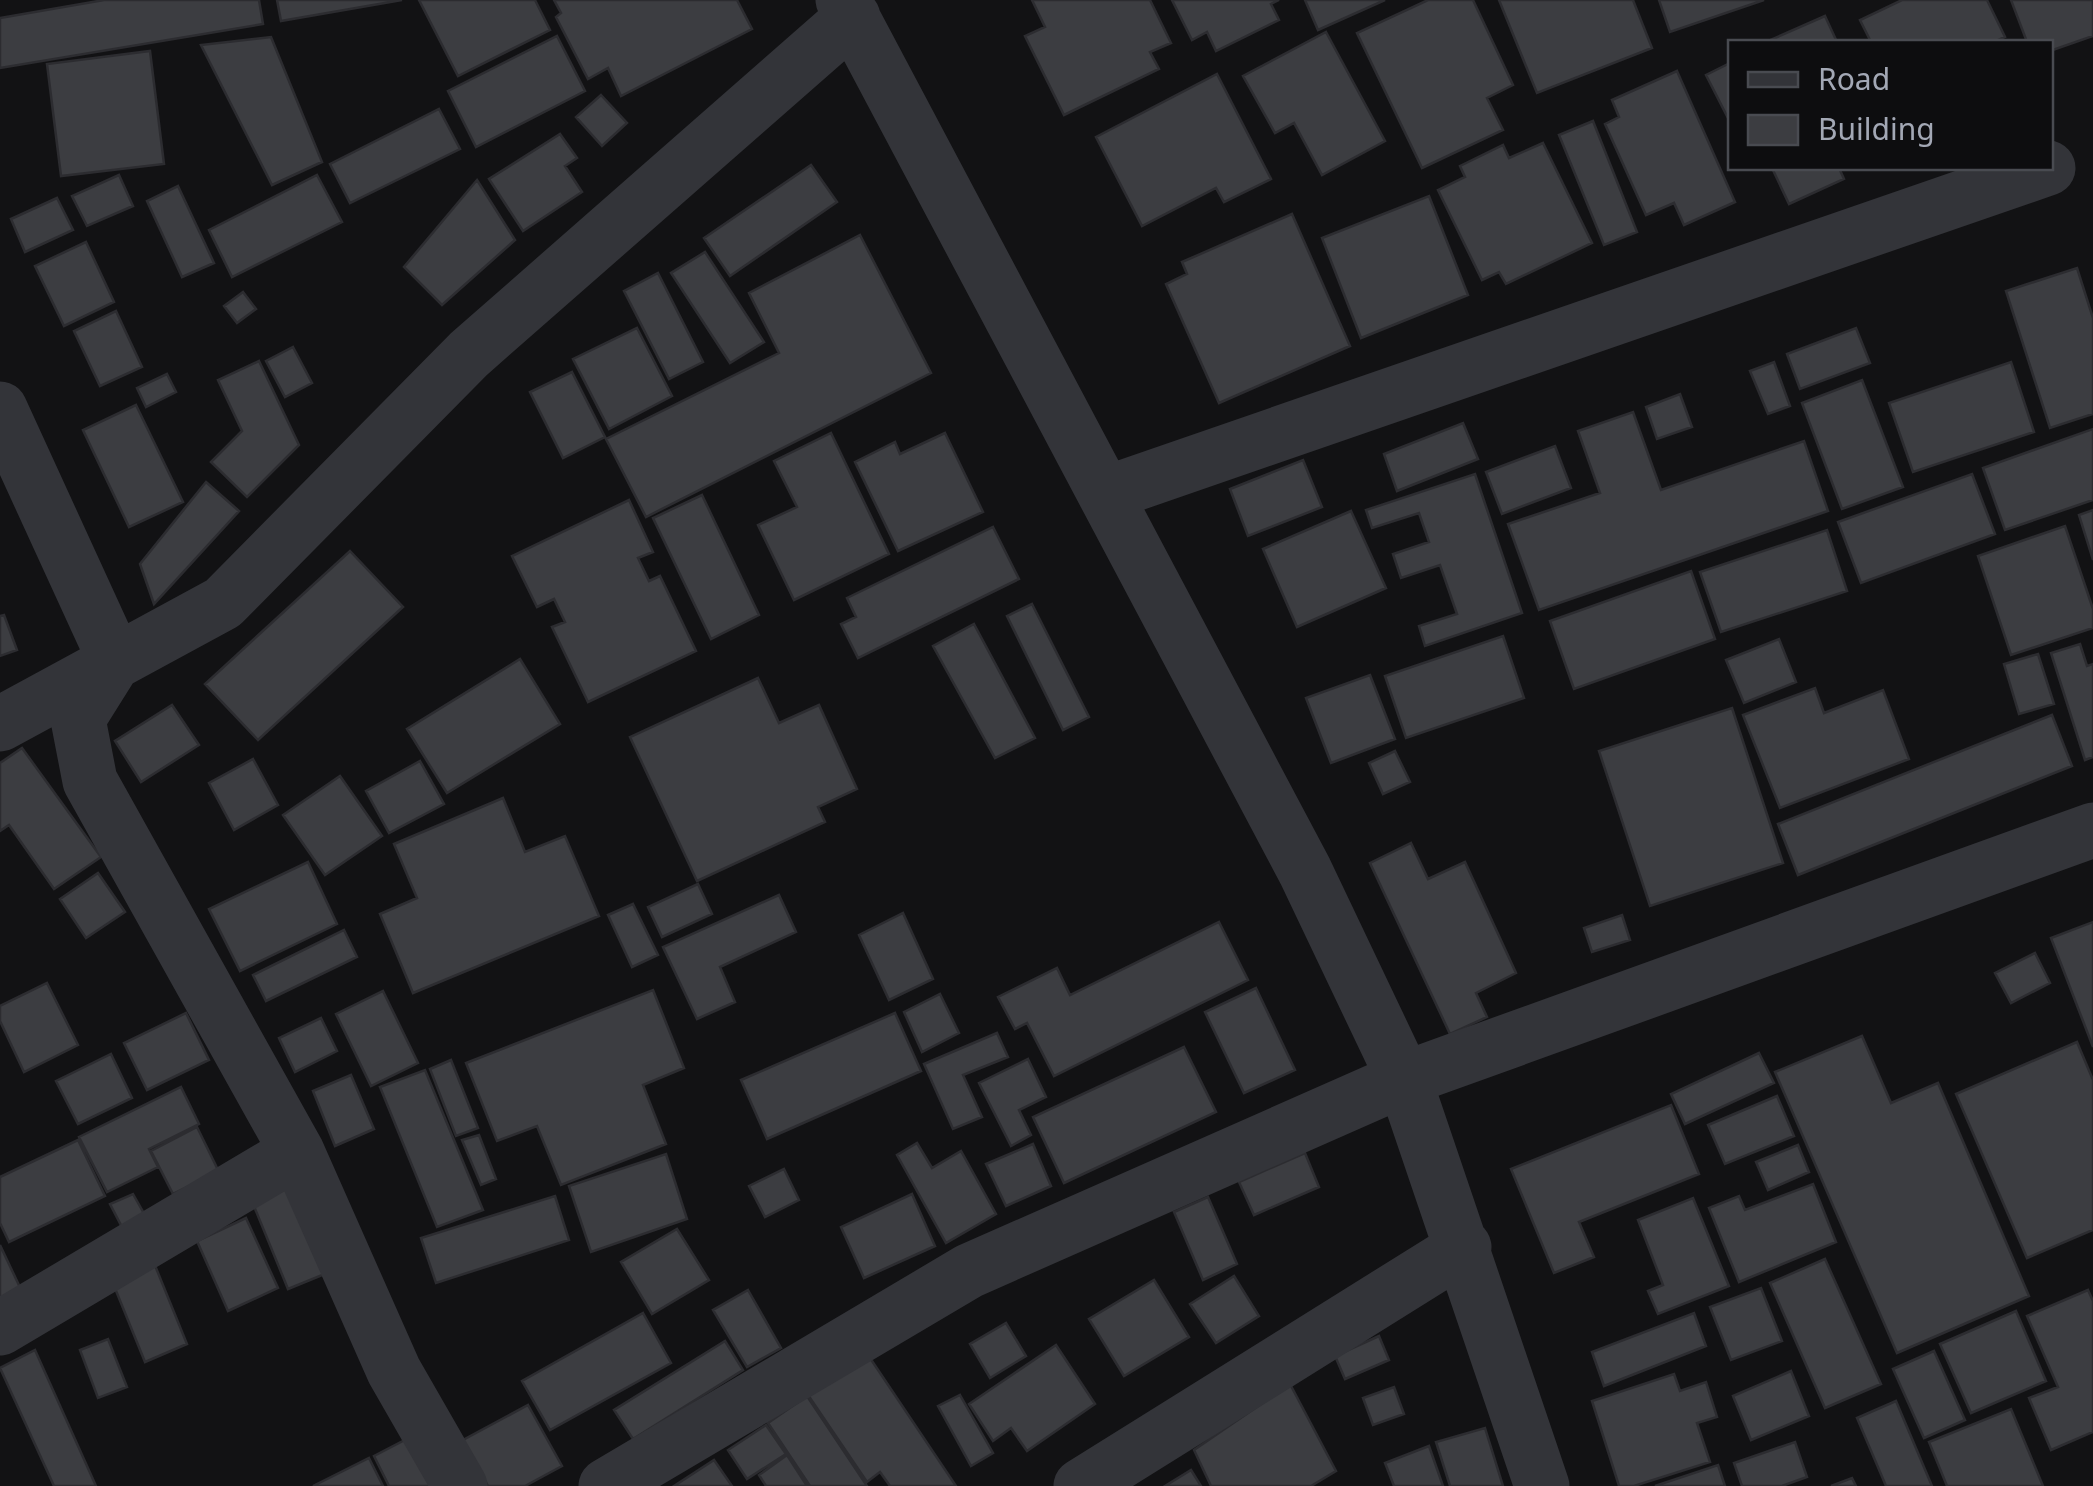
<svg xmlns="http://www.w3.org/2000/svg" width="2093" height="1486" font-family="'Noto Sans',sans-serif">
<rect width="100%" height="100%" fill="#121214"/>
<!-- building -->
<path fill="#3c3d41" stroke="#2c2c30" stroke-width="2.5" d="M104,0H259L263,24L0,68V18Z
M277,0H402L281,21Z
M419,0H535L550,30L458,76Z
M554,0H737L752,29L621,96L608,68L588,79L556,17L561,13Z
M1032,0H1150L1171,43L1150,52L1159,69L1064,115L1025,36L1045,27Z
M1172,0H1279L1271,4L1279,20L1216,51L1207,32L1192,40Z
M1305,0H1385L1318,30Z
M1428,0H1473L1513,85L1487,98L1503,130L1422,168L1357,33Z
M1499,0H1633L1652,48L1537,93Z
M1659,0H1764L1670,32Z
M1902,0H1987L2005,37L1994,42H1871L1860,20Z
M2011,0H2093V36L2050,51V42H2027Z
M1825,16L1837,42H1766Z
M1326,32L1385,141L1322,175L1294,123L1275,133L1243,76Z
M557,36L585,91L476,147L448,91Z
M271,37L322,162L272,185L201,45Z
M150,51L164,164L61,176L47,64Z
M1730,63V117L1728,118L1706,75Z
M1677,71L1735,202L1684,225L1674,203L1646,215L1605,124L1619,117L1612,100Z
M1217,74L1271,179L1224,202L1216,188L1142,226L1096,137Z
M601,95L627,123L602,146L576,117Z
M439,109L460,149L350,203L330,164Z
M1593,121L1637,232L1604,245L1559,135Z
M560,134L577,158L565,166L582,192L523,231L489,179Z
M1543,143L1592,243L1506,284L1499,272L1482,280L1438,190L1465,177L1460,166L1503,145L1509,158Z
M811,165L837,202L730,276L704,238Z
M1772,168H1839L1844,179L1789,204Z
M119,175L133,206L87,226L72,196Z
M317,175L342,222L232,277L209,230Z
M477,180L515,240L442,305L404,267Z
M178,186L214,263L182,277L147,201Z
M1429,196L1468,295L1361,338L1322,238Z
M57,198L73,230L25,252L11,219Z
M1292,214L1350,346L1219,403L1166,284L1187,274L1182,262Z
M860,235L931,373L646,517L606,439L779,353L749,293Z
M86,242L114,302L64,326L35,266Z
M705,252L764,342L730,363L671,273Z
M2077,268L2093,318V414L2050,428L2006,291Z
M658,273L703,362L669,379L624,291Z
M243,292L256,309L237,323L224,306Z
M116,311L142,367L100,386L74,331Z
M637,328L672,396L609,429L573,359Z
M1856,328L1870,363L1800,389L1787,354Z
M293,347L312,383L285,397L266,361Z
M259,361L299,445L247,497L211,462L242,431L218,380Z
M1774,362L1790,406L1768,414L1750,371Z
M2011,362L2034,432L1913,472L1889,403Z
M572,372L605,437L563,458L530,392Z
M167,374L176,392L146,407L137,388Z
M1862,380L1903,487L1842,509L1802,403Z
M1680,394L1692,427L1657,439L1646,407Z
M136,405L183,502L129,527L83,430Z
M1633,412L1661,490L1804,441L1828,511L1539,610L1508,524L1600,493L1578,431Z
M1463,423L1478,459L1397,491L1384,454Z
M2093,429V500L2005,530L1983,468Z
M831,433L889,554L794,600L758,525L797,507L774,461Z
M945,433L983,512L898,551L855,462L895,442L900,454Z
M1555,446L1571,488L1502,514L1486,472Z
M1303,460L1322,507L1248,536L1230,489Z
M1475,474L1522,613L1425,646L1419,626L1457,614L1440,565L1401,578L1393,554L1429,542L1419,513L1372,528L1366,510Z
M1972,474L1995,534L1861,583L1838,522Z
M206,482L239,511L154,604L140,564Z
M702,495L759,615L711,639L653,518Z
M629,500L653,552L638,558L649,581L660,576L696,651L588,702L552,627L565,622L554,599L537,607L512,556Z
M2093,510V560L2079,515Z
M1351,511L1386,588L1297,627L1263,549Z
M2065,526L2093,609V628L2011,655L1978,556Z
M993,527L1019,579L858,658L841,624L856,617L847,598Z
M1827,530L1847,591L1721,632L1700,572Z
M350,551L403,607L258,740L205,684Z
M1691,571L1715,639L1574,689L1550,621Z
M1032,604L1089,717L1063,730L1007,616Z
M4,615L17,650L0,656V616Z
M974,624L1035,738L995,758L933,646Z
M1503,636L1524,698L1406,738L1385,676Z
M1779,639L1796,682L1744,703L1726,660Z
M2080,644L2087,666L2093,664V757L2085,760L2051,653Z
M2038,654L2054,704L2019,714L2004,664Z
M520,659L560,724L447,793L407,729Z
M1370,675L1395,739L1331,763L1306,698Z
M758,678L779,723L819,705L857,789L818,807L825,822L697,881L630,737Z
M1815,688L1824,713L1883,690L1909,759L1780,808L1743,715Z
M172,705L199,745L141,782L115,741Z
M1732,708L1783,863L1650,906L1599,751Z
M2052,715L2072,766L1798,875L1778,824Z
M22,748L101,857L54,889L9,825L0,831V763Z
M1395,751L1410,782L1383,794L1369,763Z
M253,759L278,805L234,830L209,783Z
M420,761L444,804L389,833L366,791Z
M340,776L382,836L325,875L283,815Z
M503,798L525,852L565,836L599,916L413,993L380,914L417,898L394,844Z
M1411,843L1428,879L1465,862L1516,973L1476,993L1487,1017L1450,1034L1370,863Z
M308,862L337,924L240,971L209,909Z
M98,873L125,912L86,938L60,899Z
M698,884L712,914L662,937L648,907Z
M779,895L796,932L720,967L735,1002L697,1019L663,947Z
M633,904L658,955L632,967L608,915Z
M903,913L933,979L889,1000L859,935Z
M1622,915L1630,940L1592,952L1584,928Z
M1219,922L1248,980L1054,1076L1027,1023L1015,1029L998,997L1057,968L1070,995Z
M2093,922V1047L2051,938Z
M344,930L357,957L266,1001L253,975Z
M2035,953L2050,983L2011,1003L1995,973Z
M47,983L78,1045L24,1072L0,1021V1006Z
M1256,988L1295,1070L1244,1093L1205,1012Z
M653,990L684,1068L643,1085L666,1144L561,1185L537,1126L497,1141L466,1063Z
M383,991L418,1063L371,1086L336,1014Z
M940,994L959,1033L922,1052L904,1012Z
M186,1013L209,1060L147,1090L124,1043Z
M895,1013L921,1071L767,1139L741,1080Z
M321,1018L337,1051L295,1072L279,1038Z
M997,1033L1008,1057L963,1075L982,1117L953,1129L924,1064Z
M1862,1036L1891,1103L1938,1083L2029,1296L1897,1353L1775,1072Z
M2077,1042L2093,1080V1230L2027,1258L1956,1094Z
M1184,1047L1216,1112L1064,1183L1033,1117Z
M1759,1053L1774,1083L1685,1124L1671,1094Z
M111,1054L132,1098L78,1124L56,1081Z
M1028,1059L1046,1097L1019,1110L1031,1135L1011,1146L979,1083Z
M451,1060L478,1128L456,1136L430,1069Z
M425,1070L483,1210L437,1227L380,1087Z
M351,1075L374,1129L335,1146L313,1091Z
M181,1087L199,1124L149,1149L158,1167L107,1192L79,1137Z
M1777,1096L1794,1136L1725,1164L1708,1125Z
M1671,1105L1699,1174L1579,1222L1594,1257L1554,1273L1511,1169Z
M197,1127L219,1172L173,1194L151,1151Z
M479,1135L496,1179L481,1185L462,1140Z
M78,1140L105,1196L9,1242L0,1223V1177Z
M917,1143L932,1168L961,1151L996,1214L946,1243L897,1155Z
M1033,1144L1051,1186L1006,1206L986,1164Z
M1798,1145L1809,1172L1768,1190L1756,1162Z
M1305,1153L1319,1187L1254,1215L1239,1182Z
M666,1154L687,1219L591,1252L569,1186Z
M784,1169L799,1200L765,1217L749,1186Z
M296,1181L332,1271L288,1289L251,1199Z
M1813,1184L1836,1242L1739,1282L1709,1208L1739,1196L1745,1210Z
M133,1194L146,1217L123,1229L110,1204Z
M912,1194L935,1246L864,1278L841,1227Z
M555,1196L569,1240L436,1283L421,1238Z
M1208,1197L1237,1264L1203,1280L1174,1212Z
M1693,1198L1729,1286L1658,1314L1648,1291L1663,1285L1638,1220Z
M246,1218L278,1288L228,1311L197,1241Z
M677,1229L709,1280L652,1314L621,1262Z
M0,1245L25,1298L0,1311Z
M1825,1259L1881,1384L1825,1408L1770,1283Z
M154,1263L187,1344L145,1362L112,1281Z
M1234,1276L1259,1316L1216,1343L1190,1304Z
M1154,1280L1189,1337L1124,1376L1089,1319Z
M1761,1288L1782,1341L1731,1360L1710,1307Z
M748,1290L781,1348L747,1367L713,1310Z
M2088,1290L2093,1301V1432L2051,1450L2029,1398L2058,1387L2027,1316Z
M2016,1311L2046,1381L1971,1413L1940,1344Z
M643,1313L671,1363L550,1430L522,1381Z
M1694,1313L1706,1346L1604,1386L1592,1352Z
M1006,1323L1026,1356L990,1378L970,1344Z
M1379,1336L1389,1360L1345,1379L1335,1356Z
M108,1339L127,1387L98,1398L80,1350Z
M725,1341L743,1370L633,1439L614,1410Z
M1056,1345L1095,1404L1027,1451L1011,1428L993,1441L969,1404Z
M35,1350L96,1486H54L0,1368Z
M1934,1351L1965,1420L1924,1438L1893,1369Z
M868,1355L956,1486H890L880,1472L867,1482L808,1395Z
M1791,1371L1809,1416L1751,1440L1733,1396Z
M1674,1374L1680,1391L1706,1382L1717,1417L1697,1423L1710,1462L1634,1486H1619L1592,1401Z
M1290,1384L1336,1471L1311,1486H1211L1194,1450Z
M1394,1387L1404,1414L1373,1425L1363,1398Z
M960,1395L993,1453L971,1466L938,1406Z
M807,1396L867,1486H810L768,1423Z
M1896,1401L1932,1486H1886L1857,1418Z
M528,1405L562,1466L525,1486H488L463,1440Z
M2011,1409L2043,1486H1947L1929,1442Z
M766,1425L786,1454L747,1479L728,1450Z
M1485,1428L1503,1486H1450L1436,1442Z
M426,1429L455,1486H389L374,1456Z
M1795,1442L1807,1477L1782,1486H1742L1734,1463Z
M1429,1446L1443,1486H1394L1385,1463Z
M787,1455L807,1486H766L759,1475Z
M369,1458L383,1486H313Z
M714,1460L732,1486H674Z
M1718,1465L1725,1486H1655Z
M1191,1470L1201,1486H1165Z
M1852,1478L1856,1486H1831Z"/>
<g fill="none" stroke-linecap="round" stroke-linejoin="round">
<!-- minor -->
<path stroke="#333439" stroke-width="55" d="M843,0L1305,871L1404,1079L1542,1486
M0,409L115,660
M1105,494L2048,168
M115,660L78,719L90,781L297,1152L394,1371L460,1486
M0,724L223,603L469,354L853,17
M0,1328L297,1152
M606,1486L969,1271L1404,1079L2093,830
M1081,1486L1464,1247"/>
</g>
<!-- legend -->
<rect x="1728" y="40" width="325" height="130" fill="#0d0d0f" stroke="#494b51" stroke-width="2.5"/>
<rect x="1748" y="72" width="50" height="15" fill="#333439" stroke="#494b51" stroke-width="2.5"/>
<text x="1818" y="90" font-size="30" fill="#a3a8b5">Road</text>
<rect x="1748" y="115" width="50" height="30" fill="#3c3d41" stroke="#494b51" stroke-width="2.5"/>
<text x="1818" y="140" font-size="30" fill="#a3a8b5">Building</text>
</svg>
